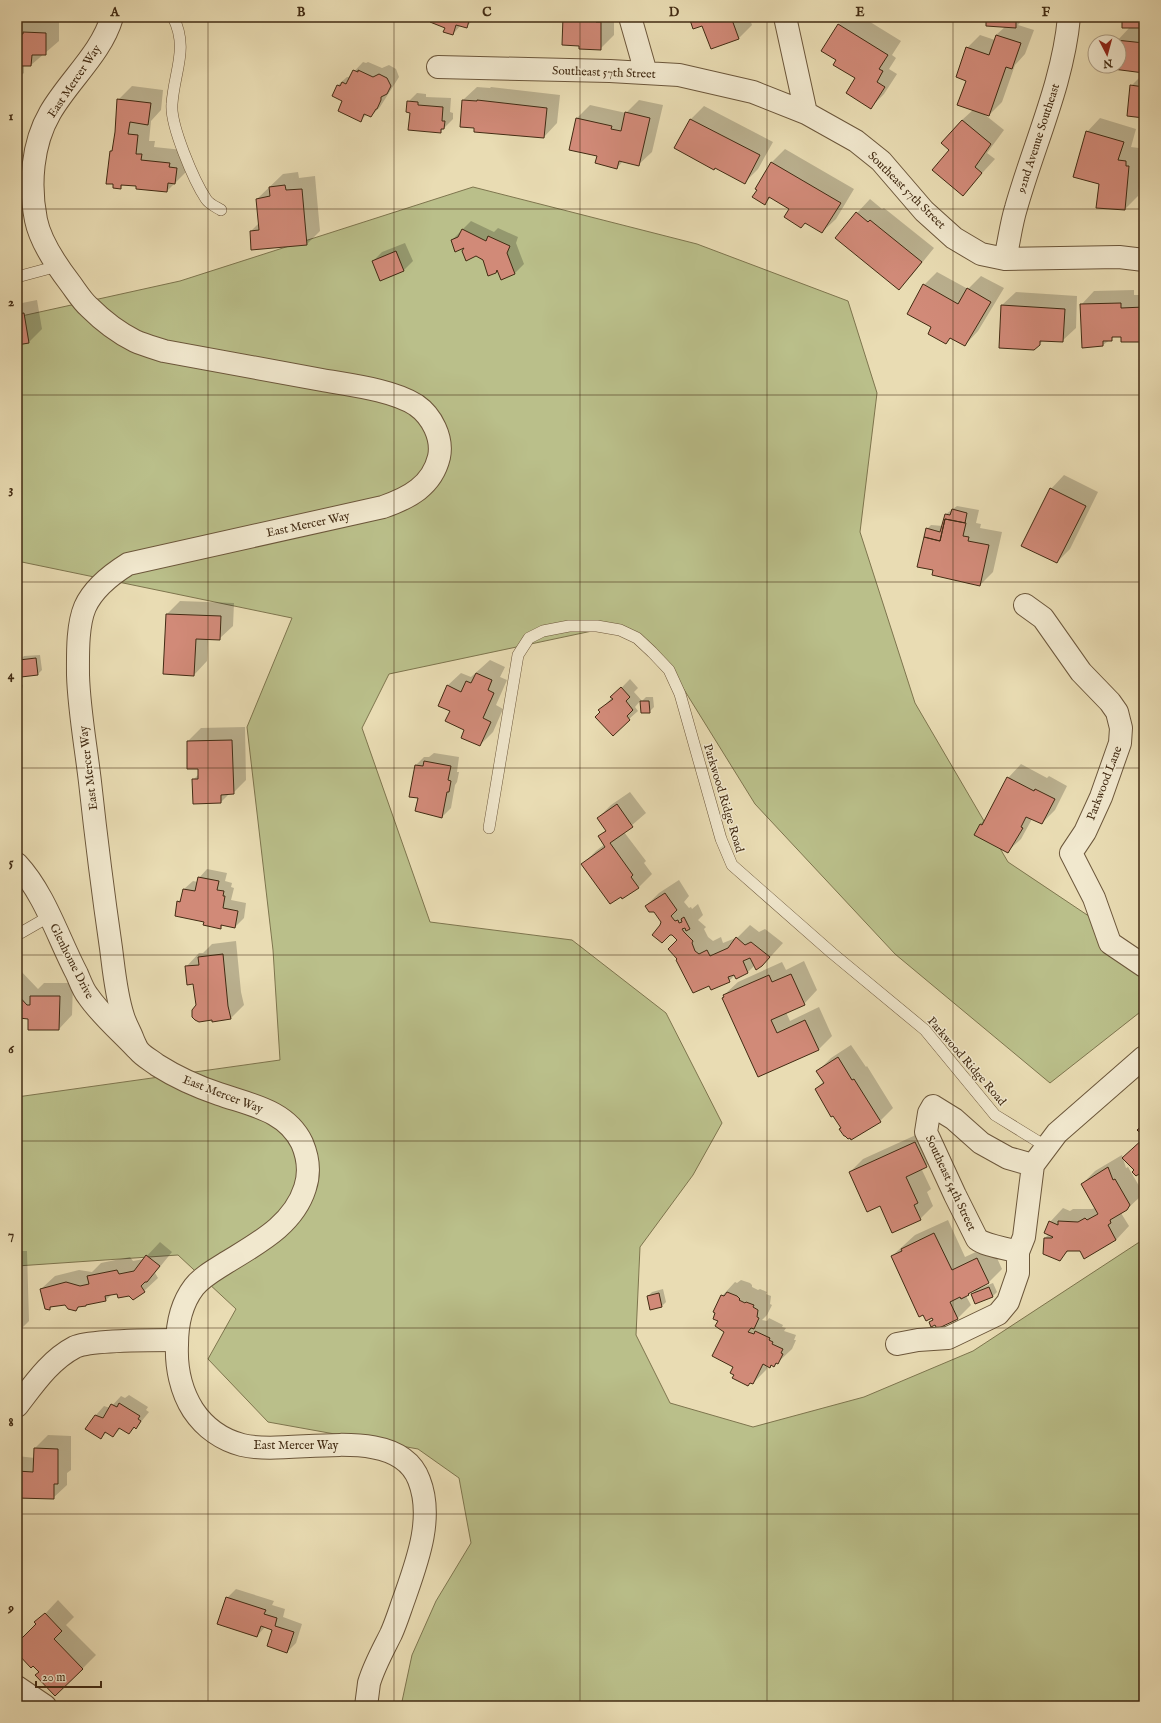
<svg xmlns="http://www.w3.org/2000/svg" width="1161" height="1723" font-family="'IM FELL English',serif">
<rect width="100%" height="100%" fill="#e9dcb3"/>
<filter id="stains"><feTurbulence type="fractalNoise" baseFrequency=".005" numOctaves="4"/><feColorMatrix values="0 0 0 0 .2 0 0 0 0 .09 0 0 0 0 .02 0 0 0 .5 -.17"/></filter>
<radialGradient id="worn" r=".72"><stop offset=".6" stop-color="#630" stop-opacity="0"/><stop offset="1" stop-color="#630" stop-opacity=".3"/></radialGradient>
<!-- green -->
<path fill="#babf8a" stroke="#7e754e" d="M473,187L697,244L848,301L877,393L860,532L915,703L1008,862L1144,953V1009L1050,1083L895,954L755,804L670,667L611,627L389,674L362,728L430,922L572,940L666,1013L722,1123L693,1175L640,1247L636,1335L670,1403L753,1427L864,1397L973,1351L1144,1239V1706H401L412,1655L436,1601L471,1543L459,1478L418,1449L268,1422L208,1359L236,1309L178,1255L17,1266V1097L280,1060L273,950L247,727L292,618L17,561V317L180,281Z"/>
<!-- shadow -->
<path fill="#0003" d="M433,17H476L466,27L461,25L453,34Z
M564,17H614V35L600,49Z
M690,17H749L752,25L739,38L703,25Z
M847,17H862L901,41L892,55L896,58L889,69L897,74L884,94L871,107L856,78L838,60L823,51L839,24Z
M986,17H1025L1018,25L1034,30L1025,54L1015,65L1002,102L989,115L984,114L1004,130L987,153L995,159L963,194L951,150L962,120L973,110L967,80V48L980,35L995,40L996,35L1006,26Z
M1123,17H1144V27L1142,29H1144V72L1114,66H1119V42L1117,41L1130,27Z
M37,19L59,20V41L31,65H24V73L17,79V35L23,36L24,34L17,33V21H32Z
M363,62L366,63L368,62L382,68L389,65L396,69L399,77L380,107L371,116L367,114L361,120L344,100L333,95L338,85L347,77H349Z
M1144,73V117L1131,86Z
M132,86L163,90L161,110L151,121L149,141H155L154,147L183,150L188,170L167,191L124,184L120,188L111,151L114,148L118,100Z
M477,87L490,88L491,87L560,95L557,123L544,137L475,127L463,100Z
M417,93L426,94V97L451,98L450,112L453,113V119L440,132L411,112L408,102Z
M639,100L663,105L652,152L638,165L623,161L617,168L598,155L577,118L590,105L626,113Z
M704,106L773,142L758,169L745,182L676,148L691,119Z
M1100,118L1136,129L1131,147L1139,148V153H1142L1138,196L1125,209L1100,184L1087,132Z
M785,149L854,189L836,219L822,232L771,197L765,203L758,190L756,188L772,162Z
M298,172L299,178L315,176L320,231L307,244L251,231L260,222L257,199L283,174Z
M870,199L882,209L884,208L934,248L912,275L899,289L857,213Z
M471,221L494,232L498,228L518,237L516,243L524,264L515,273L502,278L498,270L496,272L484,259L466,246L452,240Z
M405,243L413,261L404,270L381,279L373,261L382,252Z
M937,272L968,289L981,276L1004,288L978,331L965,345L951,337L946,343L932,327L924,285Z
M1134,290V295H1144V341L1122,336H1115L1103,345L1081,305L1094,291Z
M1016,292L1077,296L1076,328L1062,341L1044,340L1034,349L1000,347L1002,305Z
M37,300L42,329L29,342L17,344V304Z
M1064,475L1098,492L1070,549L1057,562L1051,489Z
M957,506L979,510L976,523L981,524L980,528L1002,532L993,572L980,585L934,569L927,529L931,525L943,526L946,514Z
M180,601L234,603L233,626L219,639H208L207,661L194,675L167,614Z
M40,655L42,670L38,674L20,660L24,656Z
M490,660L505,667L500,677L507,680L496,705L503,709L493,732L480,745L451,711L447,686L461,673L471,677Z
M630,679L638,688L634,692L642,701L646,697H653L654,707L649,712H642L641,700L635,707L638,711L629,719L601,712L600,710Z
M17,683L23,685L17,707Z
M245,727L246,780L233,793H230L221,802L193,780L199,774V767L188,741L201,728Z
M434,753L459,757L457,772H459L457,782L455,785L451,808L442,817L419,797L415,766L424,757H429Z
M1021,764L1047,778L1049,776L1067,786L1055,810L1042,823L1032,819L1021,839L1007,852L980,824L988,817L1008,778Z
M630,792L646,813L624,832L646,861L644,863L652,874L639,887L583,864L596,851L605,844L599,836L606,830L598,818L611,805Z
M207,869L227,873L225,881L232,883L231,887L234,888L231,900L246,903L244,918L235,927L223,925L220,928L205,921L178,902L182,898L184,889L193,881L198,882L199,878Z
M679,880L689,896L684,902L689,908L691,907L692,909L698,904L703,915L698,920L706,927L704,929L708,937L713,941L721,937L723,943L738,937L750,925L759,932L765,929L783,943L762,966L755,965L747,973L735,975L729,981L709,984L678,940L661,926L662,922L654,910L646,906L659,893Z
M236,941L241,992L244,1005L231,1018L213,1021L197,1005L194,983L186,967L199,953H203L212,944Z
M804,961L817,990L804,1004L786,1012L790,1021L819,1007L832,1036L819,1049L759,1075L724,995L738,982L782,962L786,970Z
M18,968L38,989L44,983H73L72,1015L59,1029H29V1018L18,1017L17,1019Z
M851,1045L866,1067L867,1066L893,1108L880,1121L842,1128L816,1089L824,1081L818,1071L831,1058Z
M929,1129L939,1153L926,1166L921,1168L931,1189L927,1192L933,1206L920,1219L881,1204L850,1172L863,1159Z
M1122,1155L1126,1168L1128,1167L1142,1191L1141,1196L1127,1209L1121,1213L1129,1226L1116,1240L1081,1250H1069L1059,1260L1045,1238L1049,1234L1050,1222L1063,1208L1070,1211L1073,1209H1092L1095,1208L1082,1184L1095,1171Z
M948,1220L965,1257L991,1245L1002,1269L989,1282L980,1287V1288L993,1283L997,1292L993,1296L975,1303L972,1294L978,1288L972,1290L966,1296L971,1305L957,1319L947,1323L939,1331L936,1324L930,1322L933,1319L892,1256L915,1235Z
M160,1242L172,1252L155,1273L158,1278L144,1291L129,1295L118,1293H113L106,1300L80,1306L76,1310L66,1304L52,1306L50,1309L41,1289L55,1276L79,1270L92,1272L101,1263L130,1257L133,1261L144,1259Z
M17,1251H27L29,1321L17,1333Z
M741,1280L750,1283L752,1285V1287L758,1290L760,1289L767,1292L766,1294L771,1296L770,1304L772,1305L767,1315L762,1320L767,1321L769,1318L783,1325L782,1327L786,1328L784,1331L796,1335L794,1340H796L792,1349L774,1366L768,1365L766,1370L753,1383L735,1375V1367L725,1331L719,1321L722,1296L735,1282L737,1283Z
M663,1289L666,1302L662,1306L648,1296L652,1292Z
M129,1395L148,1407L146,1410L149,1412L136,1428L135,1427L129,1433L121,1428L113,1436L107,1432L101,1438L87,1429L96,1415L104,1406L110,1408L121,1396L125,1398Z
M48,1435L71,1436V1470L67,1473V1485L53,1498L17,1497V1456L35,1458V1448Z
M236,1589L274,1601L272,1605L285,1609L283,1617L302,1624L296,1643L287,1652L273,1629L265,1627L257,1636L227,1598Z
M58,1600L74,1617L66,1625L96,1655L82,1669L40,1672L17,1651V1644Z"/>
<!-- building -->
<path fill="#d18a78" stroke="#422b13" d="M432,17H470L467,28L456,25L453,35L443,32L445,28L430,22Z
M563,17H597L596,22H601V50L579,49V46L562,45Z
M689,17H731L739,39L711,49L702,26L693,29Z
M985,17H1018V19L1016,20V28L986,26V19Z
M1122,17H1144V28H1122Z
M838,24L888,55L879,69L883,71L877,82L885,87L871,109L846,93L855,78L833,65L836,60L821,51Z
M23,32L46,33V55H32L31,66H17V34H23Z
M996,35L1021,43L1012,69L1006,67L989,116L957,105L966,81L956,77L966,47L989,55Z
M1116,40L1144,43V73L1113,69V66H1119V42H1116Z
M353,70L358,72V70L373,77L379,74L387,78L391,86L387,94L381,97V100L377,109H376L371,117L364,114L361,122L338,111L342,101L332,96L337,85L340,86L342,82L346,84Z
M1130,85L1144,87V118L1127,116Z
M117,99L151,103L148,125L130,122L128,134L138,135L136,154H142L141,160L170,163L169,167L177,168L175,184L168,183L167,192L136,189V186L121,185V189L113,188V184H106L110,151H112L115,132Z
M462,100L477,101V100L547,108L544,138L474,132V128L460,127Z
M407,101L418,102V105L443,107L442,121H445L444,129H441V133L408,130L410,113L406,112Z
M625,112L650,118L639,166L619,161L617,169L595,163L597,156L569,150L576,118L612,126L611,129L621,131Z
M690,119L760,155L745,184L715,168L714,170L674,148Z
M962,120L991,144L975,167L982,173L963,196L932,170L949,150L941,143Z
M1086,131L1124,142L1118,160L1126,161V166H1129L1125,210L1096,208L1099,184L1073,177Z
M771,162L841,203L822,233L805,223L801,228L784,217L789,209L769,197L765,205L752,197L757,190L755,189Z
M285,185L286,190L302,189L307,245L251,250L250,231L259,230L256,199L270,196L269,187Z
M856,212L868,222L870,220L922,262L899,290L835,238Z
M462,229L486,241L488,236L510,246L507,253L515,274L501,280L497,270L496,273L488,276L483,260L476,256L466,261L462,251L464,248L455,252L451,240L458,237Z
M396,251L404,271L380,281L372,261Z
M923,284L958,304L967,288L991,302L965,346L950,338L946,344L928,334L931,327L907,314Z
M1121,303V308L1144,307V342H1121V337H1112V341H1103V346L1082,348L1080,304Z
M1001,305L1065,309L1063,342L1040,341V345L1034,350L999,348Z
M24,313L29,343L17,345V314Z
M1050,488L1086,506L1057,563L1021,546Z
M952,509L967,513L965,523L945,519L940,541L924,537L926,528L940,532L945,514L950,515Z
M945,519L966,523L963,536L969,537L968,541L989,545L980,586L932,575L933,570L917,567L924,537L940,541Z
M166,614L221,616L220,640L196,639L194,676L163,674Z
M36,658L38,675L21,677L19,660Z
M476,673L492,680L488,690L494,693L483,718L491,722L480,746L461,738L464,730L445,721L450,711L438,706L447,685L461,692L466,681L471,683Z
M621,687L630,697L626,701L633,710L627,716L630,720L613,736L595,717L600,712L598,710L613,699L610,697Z
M640,701H649L650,713H641Z
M232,740L234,794L221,795V803L193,804L192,779H198V769H187V741Z
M424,761L451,766L448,780L451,781L449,792H447L442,818L415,811L418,798L409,797L415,765L423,766Z
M1007,777L1034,791L1035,789L1055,799L1042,824L1026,817L1021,827L1023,828L1008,853L974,835L980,824L982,825Z
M617,804L633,827L610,843L633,875L631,877L639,888L622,899L621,897L610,904L581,864L605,847L598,836L606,831L597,818Z
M198,877L219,881L217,890L224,891L223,896H225L223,908L238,911L235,928L221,925V929L203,925L204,922L175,916L177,901L180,902L183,889L195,891Z
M665,893L677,910L671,916L675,921L678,920L679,923L682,922L681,919L684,917L690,929L686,931L685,928L682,929L684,932L693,941L692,943L695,951L699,954L707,950L710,956L728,948L736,937L745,945L751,942L770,957L762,966L756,970L750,958L743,961L748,973L736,979L734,975L728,977L730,982L711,990L709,986L693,993L676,960L677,959L668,949L677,940L672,935H670L662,943L652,935L660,925L661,922L654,912H649L645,906Z
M223,954L228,1006L231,1019L212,1022V1020L199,1022L195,1020L192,1017V1010L196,1005L193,984L187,985L185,966L199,965L198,957Z
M791,974L805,1005L771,1020L777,1033L805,1020L819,1050L758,1077L722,998L724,997L723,995L769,975L772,982Z
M17,994L27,1005H30V996H60L59,1030H28V1019L19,1018L17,1020Z
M838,1057L852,1080L854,1079L881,1122L851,1140L850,1138L848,1139L845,1136H844L839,1129L841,1128L833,1116L831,1117L815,1089L824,1083L816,1071Z
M1144,1124V1137L1137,1130Z
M1144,1138V1180L1139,1174L1136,1176L1132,1172L1134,1170L1122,1158Z
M915,1142L927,1167L906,1177L918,1203L914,1205L921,1220L892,1233L880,1206L867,1212L849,1172Z
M1108,1167L1113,1180L1115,1179L1130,1205L1127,1210L1110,1220L1111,1223L1108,1225L1116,1240L1084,1259L1080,1251H1067L1060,1261L1043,1254L1044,1238H1052L1053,1237L1044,1233L1049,1221L1058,1225V1221L1078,1222L1085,1218L1087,1220L1098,1214L1081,1184Z
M934,1233L952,1270L977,1258L989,1283L968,1294L969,1295L961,1299L960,1297L950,1302L958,1319L939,1328V1333L935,1325L931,1327L929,1322L933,1320L932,1318L926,1321L923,1315L919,1317L891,1256L902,1251L901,1249Z
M146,1255L160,1266L147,1282H145L141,1286L145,1292L133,1300L129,1296L118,1298L117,1294L105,1296L106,1301L86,1305V1306L78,1307L76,1311L68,1309L65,1305L50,1307V1310L45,1309L40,1289L66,1282L80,1286L89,1284L87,1276L117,1270L119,1274L134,1271Z
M989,1287L993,1297L975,1304L971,1294Z
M727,1292L737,1296L740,1299L739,1300L745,1303L746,1302L754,1305L753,1307L758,1310L757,1317L759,1318L754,1329L751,1328L748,1332L754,1334L755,1331L770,1338L769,1340L773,1342L772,1344L783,1349L781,1353L783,1354L778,1364L776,1363L774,1367L771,1365L770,1368L763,1364L753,1384L750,1383L748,1386L732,1378L734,1375L730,1373L733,1367L712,1356L724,1332L715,1326L718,1321L713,1319L715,1313L713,1312L721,1295L724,1296Z
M659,1293L662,1307L650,1310L647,1296Z
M119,1403L140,1416L138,1419L141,1421L136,1429L134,1427L129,1434L119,1428L113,1437L105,1432L101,1439L85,1429L95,1415L103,1418L111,1404L117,1407Z
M34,1448L58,1449V1484H54V1499L17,1498V1471L33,1472Z
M226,1597L266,1610L264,1614L277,1618L275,1626L294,1632L287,1653L267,1646L272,1630L261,1626L257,1637L217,1624Z
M45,1613L62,1631L54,1639L83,1669L55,1696L35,1675L39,1672L33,1666L31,1668L17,1653V1643L36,1624L34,1622Z"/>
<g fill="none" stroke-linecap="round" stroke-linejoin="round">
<defs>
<path id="service" d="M173,17C189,48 174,72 172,104C170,125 194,181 206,199C209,204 216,207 221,210
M17,277L58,266
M489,828L518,655L529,638L543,631L569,626H597L620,630L637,638L652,652L669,670L680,694L721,839L732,865L832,953L925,1030L995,1115L1047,1147
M17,935L50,916"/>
<path id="minor" d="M630,17L646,73
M785,17L806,113
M438,67L610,71L679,75L753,92L806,113L856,141L881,161L924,211L954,238L981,254L1005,259L1119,257L1144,260
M1005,259C1009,242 1011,224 1016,208C1034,144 1063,83 1069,17
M1025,605L1043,618L1081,672L1110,702L1117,712L1121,728L1120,743L1101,797L1085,832L1071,853L1094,898L1110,943L1144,966
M17,864C45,894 58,938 77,974C80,981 83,990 88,996C101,1015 120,1031 136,1048
M1018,1252C1006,1248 986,1246 977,1239L955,1195L926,1132L929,1113L933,1106L954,1119L981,1143L1008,1158L1033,1165
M897,1344L918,1340L948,1338L998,1314L1008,1302L1018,1273V1252L1024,1237L1033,1165L1057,1133L1144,1057
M17,1406C34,1384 50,1360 75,1347C90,1340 157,1340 177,1340
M17,1687L45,1706"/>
<path id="tertiary" d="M112,17C101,54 69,80 50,113C32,144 29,185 36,220C40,240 57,266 70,283C76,291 82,301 89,307C102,320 119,333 135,341C144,345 155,348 164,351C217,361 270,370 322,380C350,385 393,390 416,405C432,416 443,438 439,457C432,486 409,498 383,507L128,564C112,574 93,589 85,607C77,626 78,655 78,675C79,710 86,747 90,782C96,837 103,893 111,948C114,971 116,995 123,1016C125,1023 129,1030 132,1037C133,1040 137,1049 139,1051C143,1056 152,1061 157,1065C176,1077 198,1087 219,1094C250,1105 286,1110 302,1143C308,1157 310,1173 305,1188C293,1226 256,1244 224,1264C213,1271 202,1277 194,1287C181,1304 177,1324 177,1345C176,1367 181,1391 193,1410C205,1428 223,1440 242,1445C290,1457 397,1421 419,1480C434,1518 417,1562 404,1599C400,1610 396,1623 391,1634C383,1650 374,1666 369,1683C368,1691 367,1699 366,1706"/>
</defs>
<!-- service casing -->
<use href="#service" stroke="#6c573b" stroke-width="12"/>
<!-- minor casing -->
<use href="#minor" stroke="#6c573b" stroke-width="24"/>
<!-- tertiary casing -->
<use href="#tertiary" stroke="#6c573b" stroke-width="24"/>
<!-- service -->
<use href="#service" stroke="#f1e8ce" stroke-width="11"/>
<!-- minor -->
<use href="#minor" stroke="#f1e8ce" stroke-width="22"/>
<!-- tertiary -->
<use href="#tertiary" stroke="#f1e8ce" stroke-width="22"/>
</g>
<!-- grid -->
<path fill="none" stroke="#422b13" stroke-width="1" stroke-opacity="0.55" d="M208,17V1706M394,17V1706M580,17V1706M767,17V1706M953,17V1706M17,209H1144M17,395H1144M17,582H1144M17,768H1144M17,955H1144M17,1141H1144M17,1328H1144M17,1514H1144"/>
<g text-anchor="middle" stroke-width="3" stroke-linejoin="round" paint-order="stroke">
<!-- street labels -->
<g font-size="12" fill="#422b13" stroke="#f1e8ce">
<text transform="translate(604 72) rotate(2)" y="4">Southeast 57th Street</text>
<text transform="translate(74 81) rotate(-56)" y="4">East Mercer Way</text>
<text transform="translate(1038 138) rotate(-72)" y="4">92nd Avenue Southeast</text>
<text transform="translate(907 190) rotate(45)" y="4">Southeast 57th Street</text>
<text transform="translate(308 524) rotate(-12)" y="4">East Mercer Way</text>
<text transform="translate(88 768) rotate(-97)" y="4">East Mercer Way</text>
<text transform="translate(1104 783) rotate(-69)" y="4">Parkwood Lane</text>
<text transform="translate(724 798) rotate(73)" y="4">Parkwood Ridge Road</text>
<text transform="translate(72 961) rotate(63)" y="4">Glenhome Drive</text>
<text transform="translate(967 1061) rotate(49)" y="4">Parkwood Ridge Road</text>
<text transform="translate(223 1094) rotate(21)" y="4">East Mercer Way</text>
<text transform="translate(951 1183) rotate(65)" y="4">Southeast 54th Street</text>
<text x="296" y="1449">East Mercer Way</text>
</g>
</g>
<!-- margin -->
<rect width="1161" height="1723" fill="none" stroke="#e9dcb3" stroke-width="44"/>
<!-- north arrow -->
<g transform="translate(1107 54) rotate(174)"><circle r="19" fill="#f1e8ce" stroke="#ab9c83"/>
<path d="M0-3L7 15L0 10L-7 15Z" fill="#8f2418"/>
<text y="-6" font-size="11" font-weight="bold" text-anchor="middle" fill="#422b13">N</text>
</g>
<!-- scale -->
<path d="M36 1681v6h65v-6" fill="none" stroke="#422b13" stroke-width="2"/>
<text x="42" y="1681" font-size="12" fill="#422b13" stroke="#f1e8ce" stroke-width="3" paint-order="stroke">20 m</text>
<rect x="22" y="22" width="1117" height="1679" fill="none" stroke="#422b13" stroke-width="1.5"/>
<g font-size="13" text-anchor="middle" font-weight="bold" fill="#422b13">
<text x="115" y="16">A</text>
<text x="301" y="16">B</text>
<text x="487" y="16">C</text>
<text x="674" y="16">D</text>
<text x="860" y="16">E</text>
<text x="1046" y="16">F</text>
<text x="11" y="120">1</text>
<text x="11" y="306">2</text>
<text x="11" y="493">3</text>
<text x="11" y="679">4</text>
<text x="11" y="866">5</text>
<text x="11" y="1053">6</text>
<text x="11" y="1239">7</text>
<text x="11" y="1426">8</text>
<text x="11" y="1612">9</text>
</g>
<rect width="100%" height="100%" filter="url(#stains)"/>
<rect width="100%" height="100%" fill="url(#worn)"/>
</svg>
